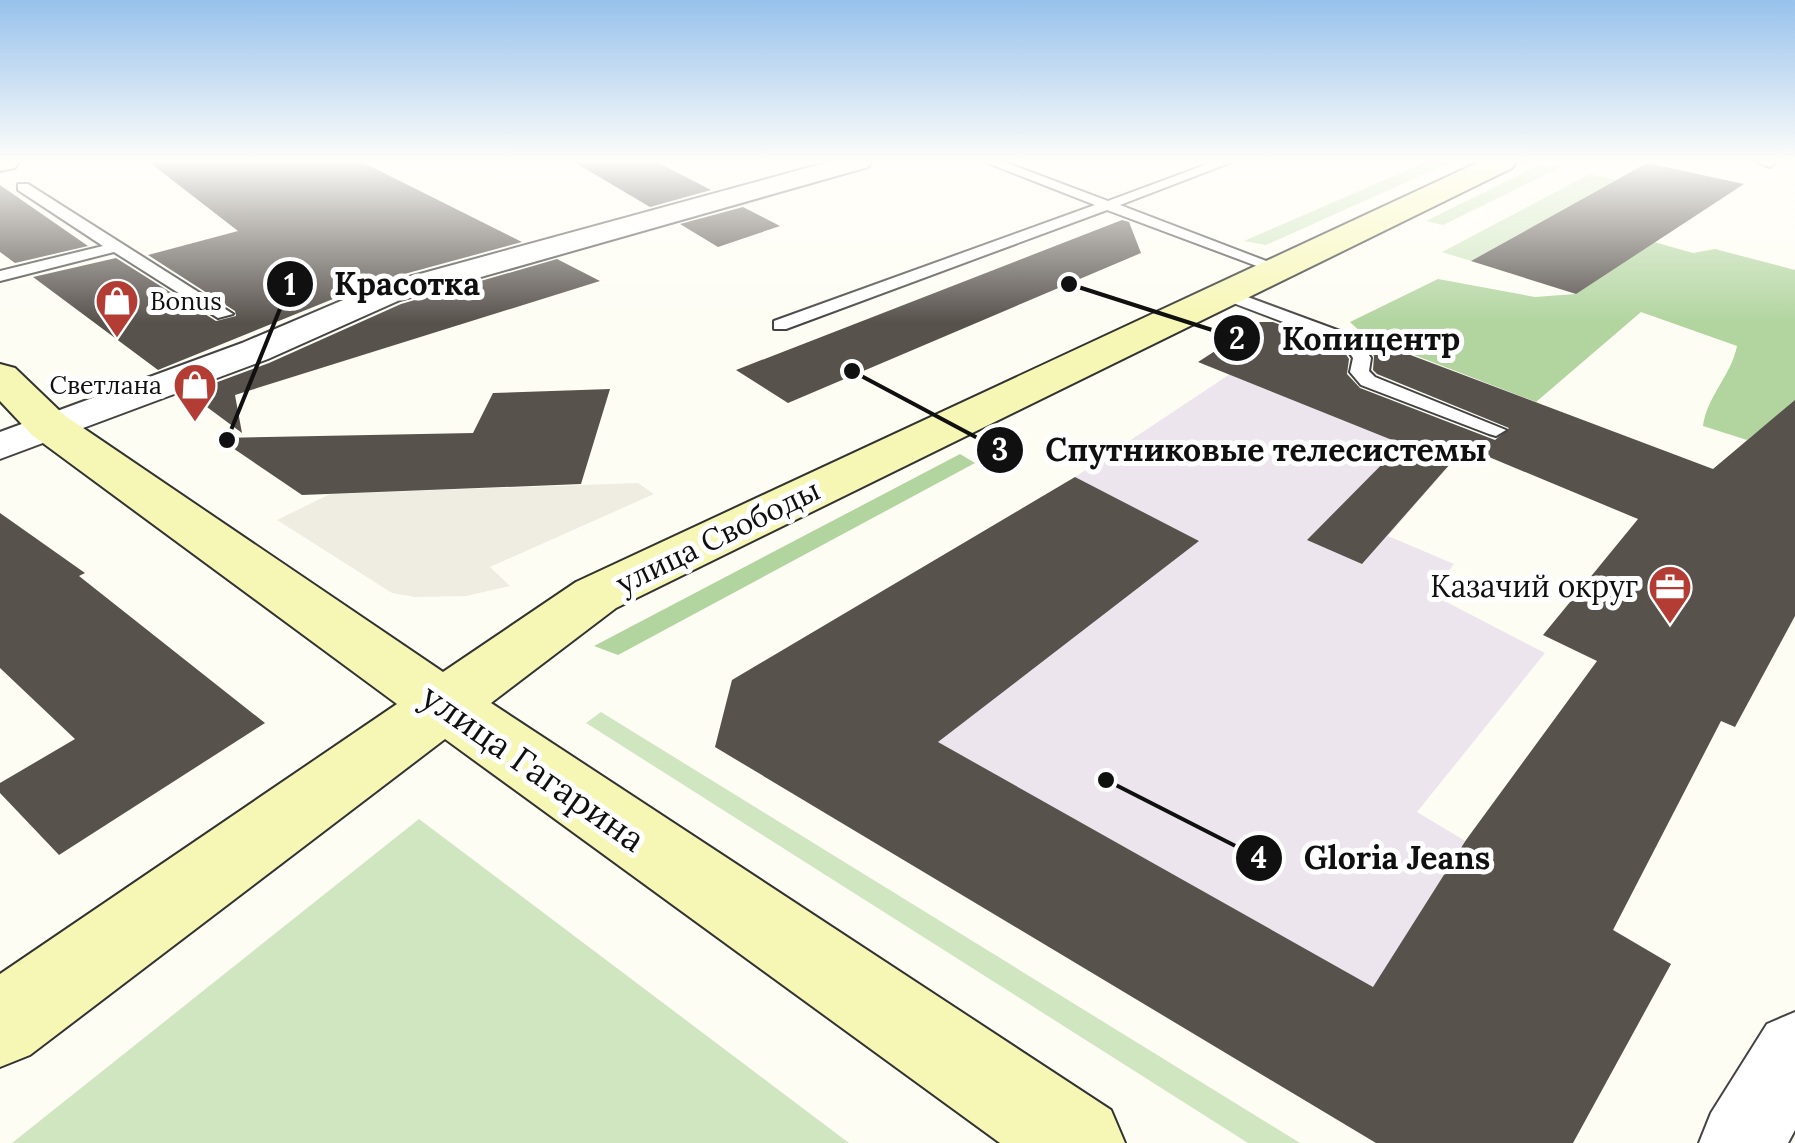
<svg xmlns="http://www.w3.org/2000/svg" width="1795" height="1143" font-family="Lora,serif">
<rect width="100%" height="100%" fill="#fefdf4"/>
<!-- industrial -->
<path fill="#ede5ed" d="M1230,374L1452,462L1388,536L1454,564L1431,594L1545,653L1417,812L1671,964L1573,1143H1376L715,747L732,680L1075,477Z"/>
<!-- green -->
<path fill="#cfe6c0" d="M1426,162H1451L1266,245L1244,241Z
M1539,165L1561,167L1443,225L1426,221Z
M1590,174L1616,180L1471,261L1442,252Z
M601,712L1300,1143H1248L586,723Z
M419,819L849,1143H12Z"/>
<!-- forest -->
<path fill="#b2d5a0" d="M1654,242L1693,253L1715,249L1795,270V402L1747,440L1703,426C1707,396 1731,376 1737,346L1641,312L1536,402L1365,336L1350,322L1438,279L1535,297L1575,294Z
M960,454L975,463L618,655L594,646Z"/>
<!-- plaza -->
<path fill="#efede2" d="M638,483L654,494L490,567L510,586L466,596L415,597L392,593L277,520L330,494Z"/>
<!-- building -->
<path fill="#58524d" d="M149,162H362L522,242L375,282L158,370L33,277L116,258L216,321L236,316L235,311L148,255L238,231Z
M574,162H657L711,190L650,207Z
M1647,163L1744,184L1576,294L1471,261Z
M0,185L88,246L15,263L0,252Z
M743,207L780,226L718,247L680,224Z
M1122,220L1129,222L1141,253L788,403L736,370Z
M557,259L600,281L235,395L242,433L188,393L269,363L401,304Z
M1260,322H1273L1342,348L1349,359L1347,374L1360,388L1495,440L1509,428L1377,374L1373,370L1374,356L1360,336L1713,469L1795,400V616L1735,727L1721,721L1613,930L1671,964L1573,1143H1376L715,747L732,680L1075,477L1199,541L938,742L1373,987L1466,840L1597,661L1543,635L1638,519L1465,447L1362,564L1307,540L1402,444L1198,362Z
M610,389L581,484L302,495L218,438L473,433L493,393Z
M0,513L85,573L79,576L265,723L59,855L0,793V783L75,739L0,668Z"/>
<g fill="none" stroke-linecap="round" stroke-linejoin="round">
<defs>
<path id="lane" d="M985,162H1004L1108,201L1213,162H1232L1120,205L1287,269L1273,272L1107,210L786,329H774V321L1095,205Z
M1758,162H1775V163L1769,167Z
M18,184H28L233,314L218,318L114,252L0,281V271L103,246L18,190Z
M1226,289L1356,337L1371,358L1369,371L1375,377L1506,430L1496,436L1489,434L1361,385L1350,372L1353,358L1344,345L1220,298V290Z"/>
<path id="street" d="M829,162H871L868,167L400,300L268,359L0,459V432L242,343L376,286Z
M1795,1012V1130L1788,1143H1699L1711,1113L1767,1024Z"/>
<path id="secondary" d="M0,162H19L15,168L0,171Z
M1479,162H1516L1512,168L616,608L491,703L1111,1110L1125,1143H1000L445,739L30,1055L0,1067V974L397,704L32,435L0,401V364L15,368L64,415L443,672L576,582Z"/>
</defs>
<!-- lane casing -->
<use href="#lane" stroke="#434343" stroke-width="4"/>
<!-- street casing -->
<use href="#street" stroke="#434343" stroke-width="4"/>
<!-- secondary casing -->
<use href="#secondary" stroke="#323232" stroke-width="4"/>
<!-- lane -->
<use href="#lane" fill="#fff" fill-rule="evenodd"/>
<!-- street -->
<use href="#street" fill="#fff" fill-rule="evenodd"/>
<!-- secondary -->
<use href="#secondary" fill="#f7f7b5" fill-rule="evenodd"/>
</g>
<!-- sky -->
<linearGradient id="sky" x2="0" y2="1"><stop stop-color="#97c2ec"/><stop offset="0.5" stop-color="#fffefa"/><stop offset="1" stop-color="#fffefa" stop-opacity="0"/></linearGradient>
<rect width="1795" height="322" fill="url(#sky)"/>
<!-- icons -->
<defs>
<symbol id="shop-pin" viewBox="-11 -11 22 30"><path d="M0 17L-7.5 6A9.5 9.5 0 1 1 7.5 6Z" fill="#b33d34" stroke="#fff"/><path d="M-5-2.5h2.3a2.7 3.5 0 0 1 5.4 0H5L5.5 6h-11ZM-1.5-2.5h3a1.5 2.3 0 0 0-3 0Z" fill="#fff"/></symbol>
<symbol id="office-pin" viewBox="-11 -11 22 30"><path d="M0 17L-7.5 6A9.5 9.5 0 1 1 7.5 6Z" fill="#b33d34" stroke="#fff"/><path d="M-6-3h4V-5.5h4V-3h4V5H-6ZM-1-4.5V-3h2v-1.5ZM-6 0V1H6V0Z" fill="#fff"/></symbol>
</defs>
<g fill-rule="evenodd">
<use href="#shop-pin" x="92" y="276" width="50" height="68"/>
<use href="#shop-pin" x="170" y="360" width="50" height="68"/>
<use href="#office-pin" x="1645" y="562" width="50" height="68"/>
</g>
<g text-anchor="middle" stroke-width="10" stroke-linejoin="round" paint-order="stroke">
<!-- far-poi labels -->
<g font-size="25" fill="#101010" stroke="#fff" text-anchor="start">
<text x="150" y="310">Bonus</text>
<text x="162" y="394" text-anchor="end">Светлана</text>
</g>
<!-- street labels -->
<g font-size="30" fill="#101010" stroke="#fff">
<text transform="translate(718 537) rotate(-26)" y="10">улица Свободы</text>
</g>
<!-- poi labels -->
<g font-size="30" fill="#101010" stroke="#fff" text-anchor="end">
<text x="1638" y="597">Казачий округ</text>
</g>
<!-- near-street labels -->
<g font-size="35" fill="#101010" stroke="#fff">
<text transform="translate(533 768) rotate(35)" y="12">улица Гагарина</text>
</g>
</g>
<!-- callouts -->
<path fill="none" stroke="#101010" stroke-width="4" d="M227 440L290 284M1069 284L1237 338M852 371L1000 450M1106 780L1259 858"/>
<g fill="#101010" stroke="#fff" stroke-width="4">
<circle cx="227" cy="440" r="10"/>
<circle cx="1069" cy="284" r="10"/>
<circle cx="852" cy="371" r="10"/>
<circle cx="1106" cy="780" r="10"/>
<circle cx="290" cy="284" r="25"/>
<circle cx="1237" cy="338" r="25"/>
<circle cx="1000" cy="450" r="25"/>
<circle cx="1259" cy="858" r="25"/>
</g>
<g font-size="30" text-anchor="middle" font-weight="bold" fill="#fff">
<text x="290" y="295">1</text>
<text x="1237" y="349">2</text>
<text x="1000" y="460">3</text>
<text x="1259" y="868">4</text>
</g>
<g font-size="32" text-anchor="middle" font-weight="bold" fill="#101010" stroke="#fff" stroke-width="10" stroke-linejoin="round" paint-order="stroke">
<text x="407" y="295">Красотка</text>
<text x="1371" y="350">Копицентр</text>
<text x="1266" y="461">Спутниковые телесистемы</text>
<text x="1397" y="869">Gloria Jeans</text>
</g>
</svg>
